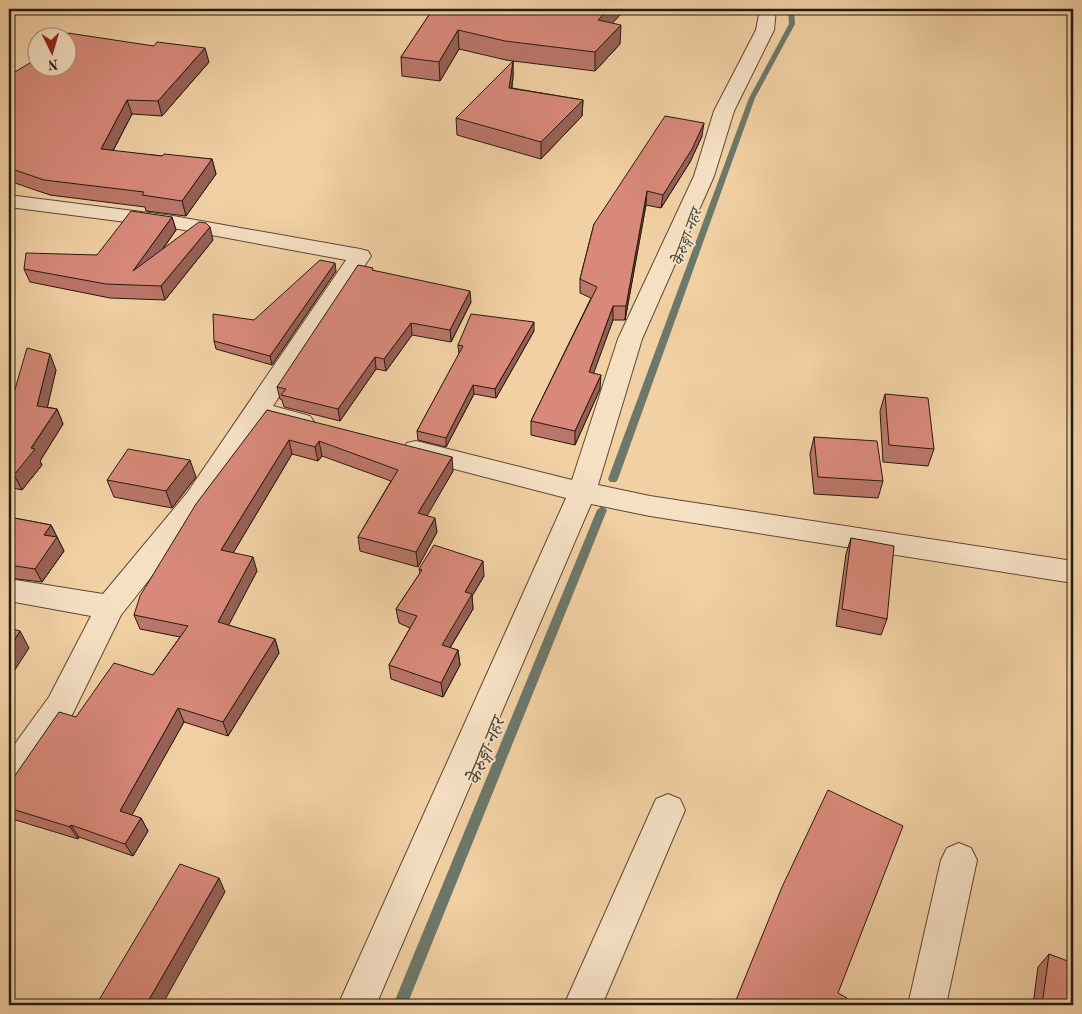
<svg xmlns="http://www.w3.org/2000/svg" width="1082" height="1014" font-family="'Old Standard TT','Noto Serif Devanagari',serif">
<rect width="100%" height="100%" fill="#f1d0a4"/>
<filter id="stains"><feTurbulence type="fractalNoise" baseFrequency=".004" numOctaves="4"/><feColorMatrix values="0 0 0 0 .2 0 0 0 0 .09 0 0 0 0 .02 0 0 0 .5 -.17"/></filter>
<radialGradient id="worn" r=".72"><stop offset=".6" stop-color="#630" stop-opacity="0"/><stop offset="1" stop-color="#630" stop-opacity=".3"/></radialGradient>
<g fill="none" stroke-linecap="round" stroke-linejoin="round">
<!-- stream -->
<path fill="#6d786a" fill-rule="evenodd" d="M788,9H794L795,24L755,98L618,479L616,482H610L608,479L749,98L789,24Z
M602,506L607,510L407,1005H393L597,510Z"/>
<defs>
<path id="minor" d="M9,9H18L15,14L9,15Z
M760,9H776L774,30L734,111L714,176L642,339L598,485L650,496L1073,561V583L650,516L591,504L376,1005H338L566,498L416,459L407,457L403,450L407,443L416,441L572,480L618,339L694,176L714,111L756,30Z
M9,195L173,216L360,249L368,251L371,256L273,406L310,416L314,422L310,428L301,431L263,421L207,507L121,615L71,717L21,789L9,793V752L49,697L91,616L9,601V579L103,594L187,493L346,260L173,228L9,207Z
M668,794L680,799L685,810L602,1005H564L656,799Z
M959,843L971,848L977,860L946,1005H908L941,860L947,848Z"/>
</defs>
<!-- minor casing -->
<use href="#minor" stroke="#5a4834" stroke-width="2"/>
<!-- minor -->
<use href="#minor" fill="#f6e0c4" fill-rule="evenodd"/>
</g>
<!-- wall -->
<path fill="#ba7669" stroke="#271a0f" d="M433,9H626L612,23L620,44L595,71L513,61V77L512,88L583,100L582,116L541,159L457,135L456,118L513,61L506,60L459,49L440,81L402,76L401,57Z
M209,62L162,116L132,114L113,151L162,156L212,159L216,174L186,216L146,211L145,207L50,195L9,181V73L15,72Z
M702,136L690,162L661,208L646,205L625,320H613L593,373L600,389L575,445L531,435V421L591,298L580,293V279L594,224Z
M172,217L176,230L163,249L213,240L165,300L110,298L30,282L24,269L97,255Z
M336,271L272,365L216,349L214,341L254,320Z
M374,271L471,302L451,342L412,335L386,371L376,369L340,421L284,407L282,400L280,399L277,387Z
M534,331L496,398L474,394L446,447L418,440L417,431L459,354L458,345Z
M56,370L47,407L57,409L63,424L40,461L42,465L22,490L9,487V410Z
M885,394L934,449L928,466L883,462L880,411Z
M267,410L453,471L427,515L437,532L418,567L360,551L358,537L391,481L322,456L318,461L292,454L233,553L257,571L228,625L275,639L279,653L228,736L184,722L131,815L141,818L148,831L133,856L79,837L78,839L9,818V779L14,777L76,717L153,675L180,637L140,629L134,615Z
M814,437L883,481L878,498L814,494L810,454Z
M196,477L172,508L114,497L107,480Z
M9,517L51,525L64,551L42,582L9,578Z
M851,538L887,619L881,635L836,626L846,554Z
M419,569L484,576L472,596L473,609L450,648L458,650L460,665L443,697L391,679L389,665L410,628L399,623L396,609L420,573Z
M1049,954L1073,1005H1033L1038,967Z"/>
<!-- shaded-wall -->
<path fill="#976055" stroke="#271a0f" d="M609,9H626L597,39L598,20Z
M621,25L620,44L595,71V52Z
M458,30L459,49L440,81L439,62Z
M205,48L209,62L162,116L158,101Z
M513,61V77L509,104V88Z
M127,100L132,114L106,164L101,149Z
M583,100L582,116L541,159V142Z
M704,123L702,136L690,162L661,208L663,195Z
M212,159L216,174L186,216L182,201Z
M647,191L646,205L625,320L626,306Z
M172,217L176,230L137,285L133,271Z
M210,227L213,240L165,300L161,286Z
M335,263L336,271L272,365L270,356Z
M470,291L471,302L451,342L450,330Z
M613,306V320L589,386V372Z
M534,322V331L496,398L495,389Z
M411,323L412,335L386,371L384,359Z
M50,354L56,370L44,422L37,406Z
M375,357L376,369L340,421L338,409Z
M601,375L600,389L575,445V431Z
M473,385L474,394L446,447V438Z
M57,409L63,424L40,461L42,465L22,490L14,475Z
M289,440L292,454L226,565L221,550Z
M319,441L322,456L318,461L315,447Z
M452,457L453,471L420,528L418,513Z
M190,460L196,477L172,508L166,491Z
M435,518L437,532L418,567L416,552Z
M51,525L64,551L42,582L35,569L44,535Z
M253,557L257,571L223,636L218,622Z
M483,561L484,576L472,596L473,609L443,659L442,645L465,592Z
M20,631L29,648L9,679V649Z
M275,639L279,653L228,736L223,722Z
M458,650L460,665L443,697L441,683Z
M178,708L184,722L127,824L120,811Z
M141,818L148,831L133,856L125,844Z
M71,825L79,837L78,839L70,827Z
M219,878L225,892L162,1005H146Z"/>
<!-- building -->
<path fill="#d8897a" stroke="#271a0f" d="M433,9H609L598,20L621,25L595,52L505,41L458,30L439,62L401,57Z
M68,33L154,46L157,42L205,48L158,101L127,100L101,149L162,156L164,154L212,159L182,201L142,195L144,192L44,180L9,168V73L10,72H15L38,58V68H68V38H62Z
M513,61L509,88L583,100L541,142L456,118Z
M665,116L704,123L692,149L663,195L647,191L626,306H613L589,372L601,375L575,431L531,421L597,287L580,279L594,224Z
M131,211L172,217L133,271L199,222L206,223L210,227L161,286L106,284L24,269L26,253L97,255Z
M320,260L335,263L270,356L214,341L213,314L254,320Z
M358,265L373,268L372,270L470,291L450,330L411,323L384,359L375,357L338,409L281,395L286,389L277,387Z
M471,314L534,322L495,389L473,385L446,438L417,431L463,346L458,345Z
M27,348L50,354L37,406L57,409L31,448L35,449L14,475L9,473V410Z
M885,394L928,398L934,449L889,445Z
M267,410L452,457L418,513L435,518L416,552L358,537L398,470L319,441L315,447L289,440L221,550L253,557L218,622L275,639L223,722L178,708L120,811L141,818L125,844L71,825L70,827L9,808V779L14,777L59,712L76,717L114,663L153,675L188,626L134,615L140,596L196,504Z
M814,437L877,441L883,481L818,477Z
M128,449L190,460L166,491L107,480Z
M9,517L51,525L44,535L57,537L35,569L9,565Z
M851,538L894,546L887,619L842,609Z
M434,545L483,561L465,592L472,594L442,645L458,650L441,683L389,665L417,616L396,609L422,570L419,569Z
M9,628L20,631L9,649Z
M828,790L903,826L838,993L847,998L844,1005H734L782,887Z
M180,864L219,878L146,1005H96Z
M1049,954L1073,963V1005H1042Z"/>
<g text-anchor="middle" stroke-width="4" stroke-linejoin="round" paint-order="stroke">
<!-- far-water labels -->
<g font-size="16" font-style="italic" fill="#4a493c" stroke="#f6e0c4">
<text transform="translate(686 237) rotate(-70)" y="6">केेरुङ्गा नहर</text>
</g>
<!-- water labels -->
<g font-size="19" font-style="italic" fill="#4a493c" stroke="#f6e0c4">
<text transform="translate(485 751) rotate(-68)" y="7">केेरुङ्गा नहर</text>
</g>
</g>
<!-- margin -->
<rect width="1082" height="1014" fill="none" stroke="#f1d0a4" stroke-width="30"/>
<rect x="10" y="10" width="1062" height="994" fill="none" stroke="#271a0f" stroke-width="2.5"/>
<rect x="15" y="15" width="1052" height="984" fill="none" stroke="#271a0f"/>
<!-- north arrow -->
<g transform="translate(52 52) rotate(175)"><circle r="24" fill="#f6e0c4" stroke="#a3917c"/>
<path d="M0-4L9 19L0 12L-9 19Z" fill="#8f2418"/>
<text y="-8" font-size="14" font-weight="bold" text-anchor="middle" fill="#271a0f">N</text>
</g>
<rect width="100%" height="100%" filter="url(#stains)"/>
<rect width="100%" height="100%" fill="url(#worn)"/>
</svg>
